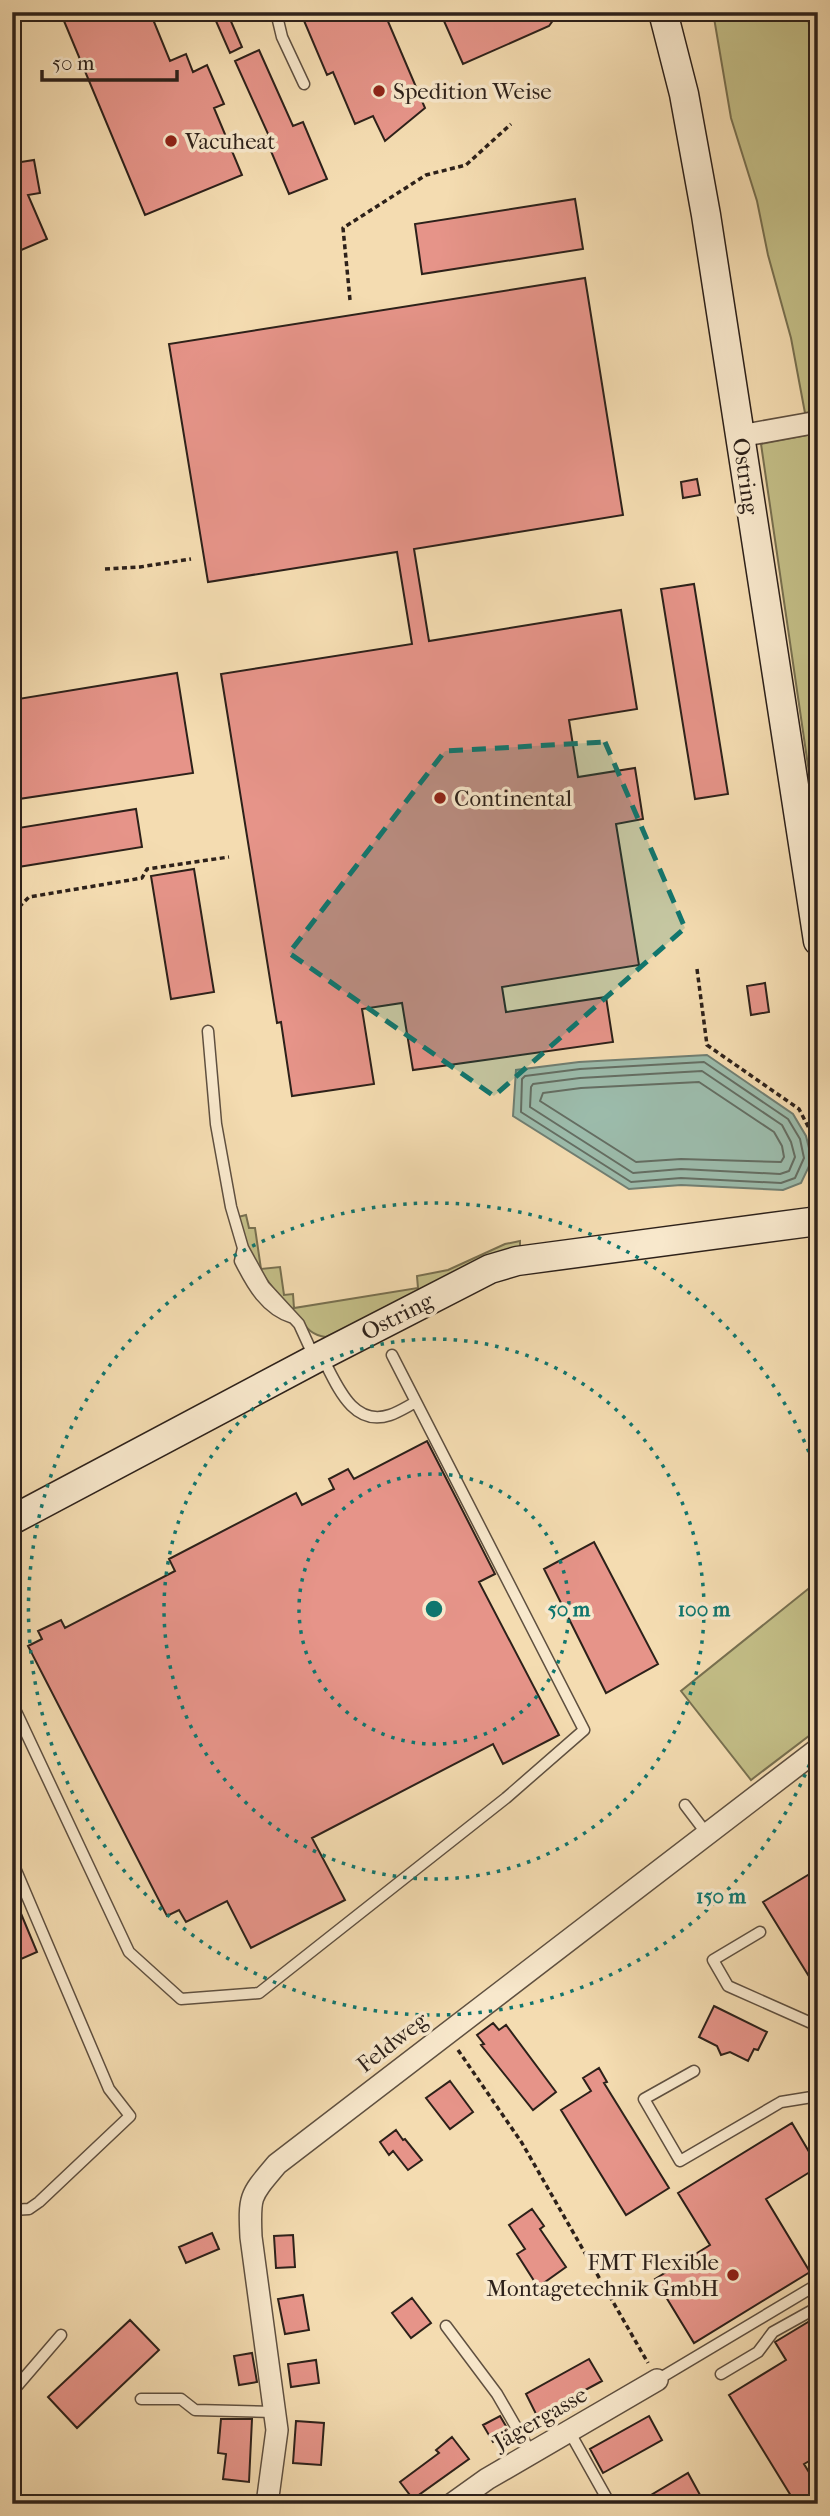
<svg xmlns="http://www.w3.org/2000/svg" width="830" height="2516" font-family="'IM FELL French Canon',serif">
<rect width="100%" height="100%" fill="#f4dcb1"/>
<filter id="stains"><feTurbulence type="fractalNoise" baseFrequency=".00286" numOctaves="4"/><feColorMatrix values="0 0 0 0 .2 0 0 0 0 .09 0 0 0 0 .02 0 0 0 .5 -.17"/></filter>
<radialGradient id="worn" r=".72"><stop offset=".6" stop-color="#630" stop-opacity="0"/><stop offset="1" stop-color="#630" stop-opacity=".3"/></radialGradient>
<!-- green -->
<path fill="#c3be87" stroke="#787050" stroke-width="2" d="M713,12H818V411L805,413L791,338L768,255L757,201L731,118Z
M818,433V834L761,444Z
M246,1215L249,1228H255L261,1269L280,1267L284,1295L293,1294L294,1308L418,1288L417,1276L448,1270L505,1244L520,1241V1248L326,1337C308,1335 304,1323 293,1311C265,1281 248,1257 238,1217Z
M818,1581V1729L751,1780L681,1691Z"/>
<!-- water -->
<path fill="#9cbcac" stroke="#707e72" stroke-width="2" d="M707,1055L793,1114L806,1136L812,1160L801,1183L783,1190L681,1185L629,1189L513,1116L516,1070L579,1062Z"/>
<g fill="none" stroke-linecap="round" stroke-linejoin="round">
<!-- shore -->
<path stroke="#646e63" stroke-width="2" d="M704,1062L788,1119L800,1139L804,1158L795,1178L781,1183L681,1178L631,1182L521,1112L522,1079L525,1076L580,1069Z
M702,1071L782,1125L791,1142L795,1157L789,1171L780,1174L681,1169L633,1173L530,1107L531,1087L533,1084L580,1078Z
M699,1082L774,1132L782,1146L784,1157L781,1162L681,1159L636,1162L540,1101L543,1093L581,1088Z"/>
</g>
<!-- building -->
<path fill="#e69489" stroke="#2d211a" stroke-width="2" d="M86,12H150L170,61L186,54L193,72L207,65L224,104L214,108L242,175L145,215L64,21Z
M212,12H227L242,47L230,53Z
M311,12H384L425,108L385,141L373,116L355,124L333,72L327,75L302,16Z
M440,12H559L549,26L463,64Z
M259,50L293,126L303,122L327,179L289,194L265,137L269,136L235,61Z
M12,157L15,163L34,160L40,193L28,195L47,239L12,254Z
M575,199L583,249L422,274L415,224Z
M585,278L623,515L414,549L429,641L621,610L637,709L569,720L578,777L635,768L643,819L616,824L639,965L502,987L506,1012L606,997L613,1042L413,1070L402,1003L362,1009L374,1084L292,1096L281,1022L277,1023L221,674L412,644L397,552L208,582L169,344Z
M697,479L700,495L683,498L681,482Z
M694,584L728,794L695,799L661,589Z
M177,673L193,773L12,800V700Z
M136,809L142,847L12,868V829Z
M194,869L214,992L171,999L151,876Z
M765,983L769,1012L751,1015L747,986Z
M427,1441L495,1574L479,1582L559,1735L503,1764L493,1744L312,1838L345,1900L251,1948L227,1901L186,1922L179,1910L167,1916L28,1646L42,1639L38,1631L61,1620L65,1628L175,1571L169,1559L296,1493L302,1505L334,1489L329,1479L348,1469L354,1479Z
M594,1542L658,1664L606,1693L544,1569Z
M818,1869V1991L763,1902Z
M12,1892L37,1952L12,1963Z
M714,2006L767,2032L758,2050L754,2049L748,2061L730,2052L721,2055L717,2046L699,2037Z
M493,2023L499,2030L506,2025L556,2092L533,2110L481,2045L484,2044L477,2035Z
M599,2068L607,2082L604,2083L669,2188L626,2215L561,2110L591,2091L583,2078Z
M450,2081L473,2112L450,2129L426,2098Z
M792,2123L818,2167L766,2199L810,2272L694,2343L655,2279L710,2245L678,2193Z
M396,2130L403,2140L405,2139L422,2160L408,2170L393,2151L389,2155L380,2142Z
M532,2209L544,2226L540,2229L566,2267L538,2287L517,2254L525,2249L509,2225Z
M212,2233L219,2249L186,2263L179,2247Z
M293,2235L295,2267L276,2268L274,2236Z
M303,2295L309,2330L285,2334L278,2299Z
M412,2298L431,2323L411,2338L392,2313Z
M818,2316V2456L804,2464L818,2487V2504H796L729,2395L786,2360L775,2342Z
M130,2320L159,2350L77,2428L48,2397Z
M252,2353L257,2382L239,2385L234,2356Z
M589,2359L602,2381L537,2416L526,2394Z
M316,2360L319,2383L291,2387L288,2364Z
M500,2416L510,2433L493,2442L483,2425Z
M649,2416L662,2440L603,2473L590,2449Z
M221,2419H252L249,2482L223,2479L226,2454L218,2453Z
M296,2421L324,2423L321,2465L293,2463Z
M452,2437L469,2459L413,2499L400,2482L439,2453L436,2450Z
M688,2473L705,2504H636Z"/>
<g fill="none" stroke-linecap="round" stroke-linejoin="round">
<defs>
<path id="service" d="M276,12L282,37L304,84
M208,1031L216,1124L231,1207L243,1248L264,1286L299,1324L315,1359
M243,1248L240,1261C252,1285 266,1310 293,1318
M321,1355C336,1382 351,1428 390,1415C399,1412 408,1406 416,1402
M12,1703L129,1952L181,1999L259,1993L506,1798L584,1730L392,1355
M685,1805L707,1834
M12,1861L109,2089L130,2116L39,2202L29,2209L12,2210
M760,1932L713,1960L728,1986L818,2026
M694,2071L644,2099L680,2161L781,2102L818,2096
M446,2326L497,2394L531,2453
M721,2374L758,2352L773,2332L818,2307
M657,2380L818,2284
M12,2392L61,2335
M141,2399H181L195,2410L275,2412
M569,2431L610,2504"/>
<path id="minor" d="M740,436L818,422
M267,2504L277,2430L251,2237C249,2195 250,2196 277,2164L818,1749
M452,2504L487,2479L657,2380"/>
<path id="secondary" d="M663,12L684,94L706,215L818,941
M12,1520L315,1359L490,1269L517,1261L818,1221"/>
</defs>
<!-- service casing -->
<use href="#service" stroke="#5f5040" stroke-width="13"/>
<!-- minor casing -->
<use href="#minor" stroke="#5f5040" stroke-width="24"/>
<!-- secondary casing -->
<use href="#secondary" stroke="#2d211a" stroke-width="31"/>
<!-- path -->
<path stroke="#2d211a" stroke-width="3.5" stroke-dasharray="5 3.5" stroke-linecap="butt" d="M809,12L818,169
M350,300L343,228L426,175L466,165L511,124
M105,569L140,567L191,559
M19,907L29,897L142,878L147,869L229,857
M697,969L707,1045L799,1109L812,1134L816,1156
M458,2050L522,2143L648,2363"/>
<!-- service -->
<use href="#service" stroke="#f8e8cc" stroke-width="10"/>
<!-- minor -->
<use href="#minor" stroke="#f8e8cc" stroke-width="21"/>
<!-- secondary -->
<use href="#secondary" stroke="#f8e8cc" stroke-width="28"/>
</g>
<!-- marked area -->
<path fill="#0f766e" fill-opacity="0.2" stroke="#0f766e" stroke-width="5" stroke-dasharray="14 9" stroke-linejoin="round" d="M605,742L685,928L494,1096L289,953L445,751Z"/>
<!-- distance rings -->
<g fill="none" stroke="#0f766e" stroke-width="3.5" stroke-dasharray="3.5 7">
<circle cx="434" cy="1609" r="135"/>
<circle cx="434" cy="1609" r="270"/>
<path d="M817 1745A406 406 0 1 1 817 1473"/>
</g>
<!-- markers -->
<g fill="#8f2418" stroke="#f8e8cc" stroke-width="2.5">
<circle cx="379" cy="91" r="7"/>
<circle cx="171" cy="141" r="7"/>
<circle cx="440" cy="798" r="7"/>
<circle cx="733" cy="2275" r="7"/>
</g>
<g text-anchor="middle" stroke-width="7" stroke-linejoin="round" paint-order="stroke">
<!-- poi labels -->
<g font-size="23" fill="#2d211a" stroke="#f8e8cc" text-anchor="start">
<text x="393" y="99">Spedition Weise</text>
<text x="185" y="149">Vacuheat</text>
<text x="454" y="806">Continental</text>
<text x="719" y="2270" text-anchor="end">FMT Flexible<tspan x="719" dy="26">Montagetechnik GmbH</tspan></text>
</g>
<!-- street labels -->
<g font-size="23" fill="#2d211a" stroke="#f8e8cc">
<text transform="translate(746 476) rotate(82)" y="8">Ostring</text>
<text transform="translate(397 1316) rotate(-27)" y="8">Ostring</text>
<text transform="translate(392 2042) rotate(-38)" y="8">Feldweg</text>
<text transform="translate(540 2418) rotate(-30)" y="8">Jägergasse</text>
</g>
</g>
<circle cx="434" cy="1609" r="10" fill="#0f766e" stroke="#f8e8cc" stroke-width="3.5"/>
<g font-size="21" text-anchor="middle" font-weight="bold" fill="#0f766e" stroke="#f8e8cc" stroke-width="7" stroke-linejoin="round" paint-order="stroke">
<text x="569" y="1616">50 m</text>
<text x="704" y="1616">100 m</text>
<text x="721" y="1903">150 m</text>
</g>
<!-- margin -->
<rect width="830" height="2516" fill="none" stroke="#f4dcb1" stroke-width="42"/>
<rect x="14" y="14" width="802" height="2488" fill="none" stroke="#2d211a" stroke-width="3.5"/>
<rect x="21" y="21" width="788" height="2474" fill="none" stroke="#2d211a" stroke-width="2"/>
<!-- scale -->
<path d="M42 70v10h135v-10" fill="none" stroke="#2d211a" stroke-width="3.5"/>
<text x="52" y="70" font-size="21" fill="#2d211a" stroke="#f8e8cc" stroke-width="5" paint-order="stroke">50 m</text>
<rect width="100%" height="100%" filter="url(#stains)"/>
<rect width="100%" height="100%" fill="url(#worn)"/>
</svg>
